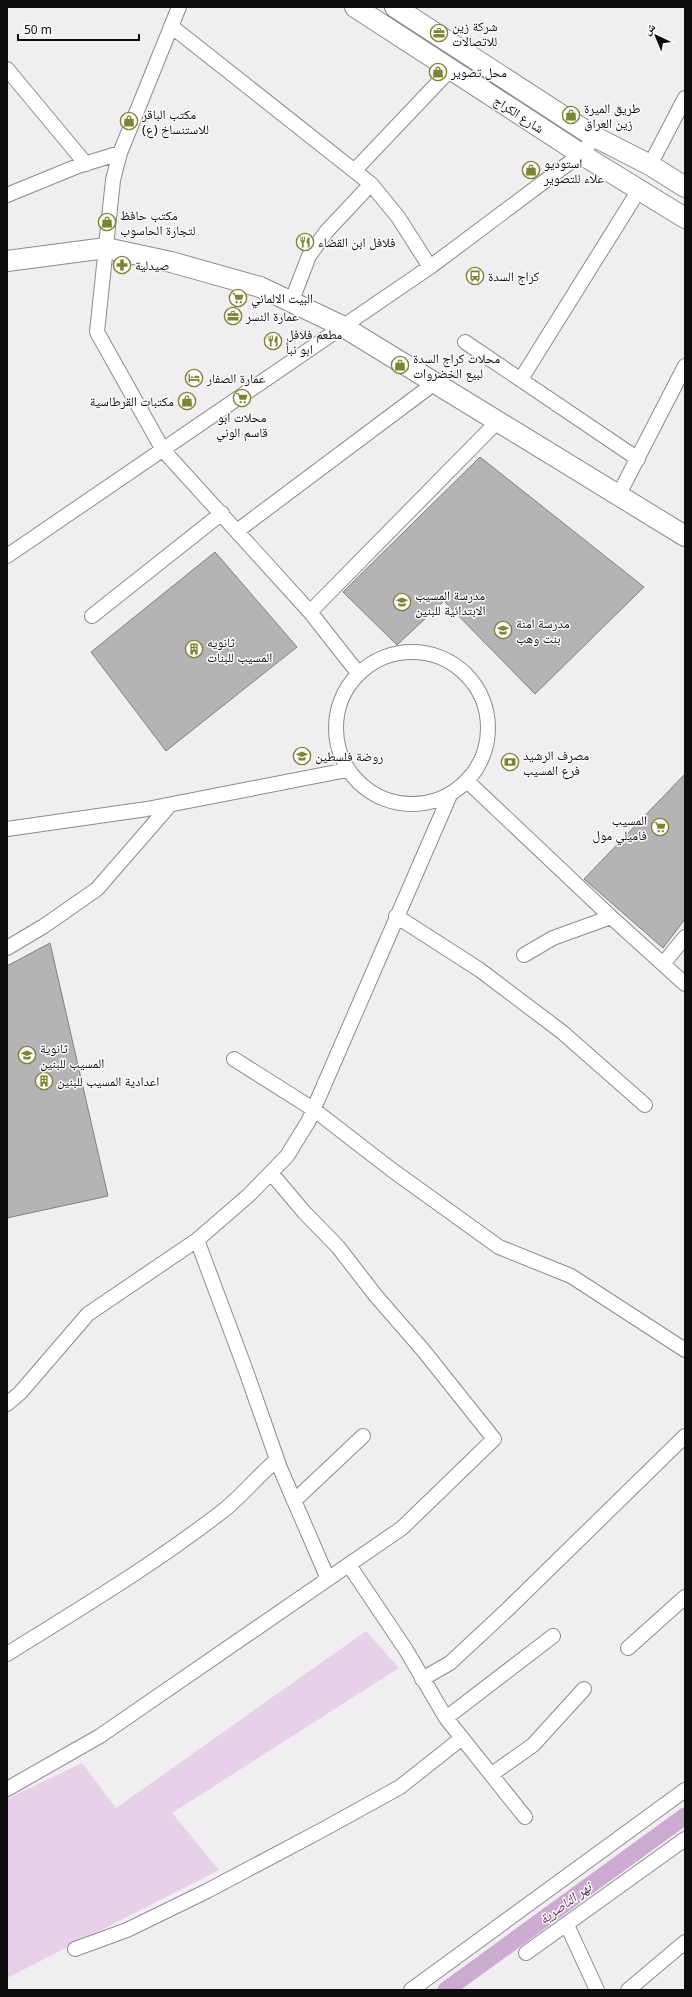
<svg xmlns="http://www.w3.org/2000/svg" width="692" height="1997" font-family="'Noto Sans','Noto Naskh Arabic',sans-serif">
<rect width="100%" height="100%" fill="#f0eef1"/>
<!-- green -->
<path fill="#e6d1e8" d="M366,1631L399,1668L172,1813L219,1870L7,1978V1799L82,1763L116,1808Z"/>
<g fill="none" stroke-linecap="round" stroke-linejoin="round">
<!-- canal -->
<path stroke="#ccabd0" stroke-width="17" d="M446,1990L685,1816"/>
</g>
<!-- building -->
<path fill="#b5b3b5" stroke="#828082" d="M480,457L644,587L535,694L444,601L397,645L343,592Z
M215,552L297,647L166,751L91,652Z
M685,774V919L663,948L584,879Z
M50,943L108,1196L7,1218V966Z"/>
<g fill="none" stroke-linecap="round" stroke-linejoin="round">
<defs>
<path id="street" d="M179,7L120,153L113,180L97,332L163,450L310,612L358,673
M171,26L371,184L398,217L430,267
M7,69L86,164
M650,165L685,98
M355,170L450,70
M7,195L78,166L120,153
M292,300L309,256L326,232L371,184
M465,342L638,459
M521,379L639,190
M618,496L685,366
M237,531L436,382
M7,556L430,267L581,154L595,137
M310,612L498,421
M92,616L222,513
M336 728a76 76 0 1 1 152 0a76 76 0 1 1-152 0Z
M467,781L611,917L685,984
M7,829L147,809L347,770
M396,916L480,970L562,1032L645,1105
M7,948L44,926L97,889L170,805
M524,955L553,938L611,917
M663,964L685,937
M234,1059L313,1109L392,1170L499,1247L571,1276L685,1350
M197,1240L246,1371L280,1468L328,1579
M7,1404L20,1393L88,1314L197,1240L249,1195L287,1156L308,1122L450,795
M294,1501L363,1436
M349,1565L406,1650L446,1718L525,1817
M628,1648L685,1597
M7,1654C81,1608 156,1563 224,1510C243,1495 258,1475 277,1460
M422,1679L450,1663L508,1609L685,1436
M446,1718L553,1636
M492,1774L533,1745L584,1689
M7,1789L100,1736L402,1528L494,1439L423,1350L376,1296L338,1247L304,1212L271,1173
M567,1925L597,1990
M75,1949L127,1930L207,1891L322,1830L400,1787L462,1738
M526,1953L685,1839
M411,1990L685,1790
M628,1990L685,1942"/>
<path id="secondary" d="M355,7L581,154L685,218
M395,7L595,137L650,165L685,187
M7,261L106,248L171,262L260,287L342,326L685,536"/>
</defs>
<!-- street casing -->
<use href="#street" stroke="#8e8b8e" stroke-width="16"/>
<!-- secondary casing -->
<use href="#secondary" stroke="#8e8b8e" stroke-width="22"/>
<!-- street -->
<use href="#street" stroke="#fff" stroke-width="14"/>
<!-- secondary -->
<use href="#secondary" stroke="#fff" stroke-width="20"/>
</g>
<!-- icons -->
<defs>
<symbol id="office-ring" viewBox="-11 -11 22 22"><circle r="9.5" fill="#fefbfe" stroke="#7e8430" stroke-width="1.5"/><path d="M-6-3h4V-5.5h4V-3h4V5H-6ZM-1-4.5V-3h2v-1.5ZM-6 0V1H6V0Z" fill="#7e8430"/></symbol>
<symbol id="shop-ring" viewBox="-11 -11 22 22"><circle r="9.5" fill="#fefbfe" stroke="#7e8430" stroke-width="1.5"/><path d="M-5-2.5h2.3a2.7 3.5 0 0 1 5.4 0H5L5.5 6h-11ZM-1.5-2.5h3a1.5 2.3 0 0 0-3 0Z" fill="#7e8430"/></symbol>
<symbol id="restaurant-ring" viewBox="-11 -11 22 22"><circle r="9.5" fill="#fefbfe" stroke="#7e8430" stroke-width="1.5"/><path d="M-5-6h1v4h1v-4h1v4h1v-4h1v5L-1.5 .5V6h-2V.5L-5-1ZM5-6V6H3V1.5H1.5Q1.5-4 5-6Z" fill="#7e8430"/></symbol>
<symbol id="pharmacy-ring" viewBox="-11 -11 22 22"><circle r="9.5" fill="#fefbfe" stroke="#7e8430" stroke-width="1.5"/><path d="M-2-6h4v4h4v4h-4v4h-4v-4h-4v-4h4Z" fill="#7e8430"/></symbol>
<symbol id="bus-ring" viewBox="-11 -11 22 22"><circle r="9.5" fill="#fefbfe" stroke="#7e8430" stroke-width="1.5"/><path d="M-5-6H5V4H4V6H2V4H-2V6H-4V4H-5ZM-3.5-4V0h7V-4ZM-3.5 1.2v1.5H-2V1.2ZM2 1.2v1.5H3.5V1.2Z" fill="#7e8430"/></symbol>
<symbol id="supermarket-ring" viewBox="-11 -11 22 22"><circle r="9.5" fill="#fefbfe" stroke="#7e8430" stroke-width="1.5"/><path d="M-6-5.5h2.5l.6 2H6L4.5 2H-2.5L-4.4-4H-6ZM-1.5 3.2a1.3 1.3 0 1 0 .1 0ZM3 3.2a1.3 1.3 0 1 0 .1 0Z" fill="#7e8430"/></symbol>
<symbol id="hotel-ring" viewBox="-11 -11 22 22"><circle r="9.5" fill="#fefbfe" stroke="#7e8430" stroke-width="1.5"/><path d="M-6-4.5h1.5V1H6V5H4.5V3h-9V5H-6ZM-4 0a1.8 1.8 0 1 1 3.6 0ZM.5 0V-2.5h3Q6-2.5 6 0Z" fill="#7e8430"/></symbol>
<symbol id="school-ring" viewBox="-11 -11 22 22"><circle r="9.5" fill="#fefbfe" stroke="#7e8430" stroke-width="1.5"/><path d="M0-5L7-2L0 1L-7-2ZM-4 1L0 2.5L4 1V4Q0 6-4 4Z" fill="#7e8430"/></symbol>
<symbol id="building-ring" viewBox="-11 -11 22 22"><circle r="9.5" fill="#fefbfe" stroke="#7e8430" stroke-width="1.5"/><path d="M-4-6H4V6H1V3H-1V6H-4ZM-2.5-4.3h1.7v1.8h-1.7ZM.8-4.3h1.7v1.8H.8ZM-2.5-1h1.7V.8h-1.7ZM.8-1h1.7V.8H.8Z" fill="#7e8430"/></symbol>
<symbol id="bank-ring" viewBox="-11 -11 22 22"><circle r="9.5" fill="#fefbfe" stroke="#7e8430" stroke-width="1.5"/><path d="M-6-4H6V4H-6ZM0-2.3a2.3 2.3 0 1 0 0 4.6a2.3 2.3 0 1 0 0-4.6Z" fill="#7e8430"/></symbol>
</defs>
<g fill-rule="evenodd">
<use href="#office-ring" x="429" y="23" width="20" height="20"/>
<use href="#shop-ring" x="428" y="62" width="20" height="20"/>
<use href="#shop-ring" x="561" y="105" width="20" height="20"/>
<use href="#shop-ring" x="119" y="111" width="20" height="20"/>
<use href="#shop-ring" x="521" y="160" width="20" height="20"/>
<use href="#shop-ring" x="97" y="212" width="20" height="20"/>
<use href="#restaurant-ring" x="295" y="232" width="20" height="20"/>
<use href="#pharmacy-ring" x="112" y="255" width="20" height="20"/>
<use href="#bus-ring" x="465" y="266" width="20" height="20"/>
<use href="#supermarket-ring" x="228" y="288" width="20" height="20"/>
<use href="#office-ring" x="223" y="306" width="20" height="20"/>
<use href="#restaurant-ring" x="263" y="331" width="20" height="20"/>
<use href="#shop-ring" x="390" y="355" width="20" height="20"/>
<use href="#hotel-ring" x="184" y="368" width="20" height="20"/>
<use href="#supermarket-ring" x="232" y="388" width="20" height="20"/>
<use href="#shop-ring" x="177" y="391" width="20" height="20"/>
<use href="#school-ring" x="392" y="592" width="20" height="20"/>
<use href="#school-ring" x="493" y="620" width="20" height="20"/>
<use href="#building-ring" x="184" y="639" width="20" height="20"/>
<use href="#school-ring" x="292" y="746" width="20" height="20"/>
<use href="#bank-ring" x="500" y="752" width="20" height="20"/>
<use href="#supermarket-ring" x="650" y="817" width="20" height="20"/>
<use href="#school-ring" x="17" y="1045" width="20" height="20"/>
<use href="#building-ring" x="34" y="1071" width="20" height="20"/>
</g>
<g text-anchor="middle" stroke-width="3" stroke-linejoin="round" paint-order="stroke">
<!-- poi labels -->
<g font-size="13" fill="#0e0d0e" stroke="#fefbfe" text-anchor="start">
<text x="452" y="31">شركة زين<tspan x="452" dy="15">للاتصالات</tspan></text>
<text x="451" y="77">محل تصوير</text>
<text x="584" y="113">طريق الميرة<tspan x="584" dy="15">زين العراق</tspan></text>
<text x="142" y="119">مكتب الباقر<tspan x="142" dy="15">(ع) للاستنساخ</tspan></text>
<text x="544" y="168">استوديو<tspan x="544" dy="15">علاء للتصوير</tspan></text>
<text x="120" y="220">مكتب حافظ<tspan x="120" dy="15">لتجارة الحاسوب</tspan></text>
<text x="318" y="247">فلافل ابن القضاء</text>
<text x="135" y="270">صيدلية</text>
<text x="488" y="281">كراج السدة</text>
<text x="251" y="303">البيت الالماني</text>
<text x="246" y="321">عمارة النسر</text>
<text x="286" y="339">مطعم فلافل<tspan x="286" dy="15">ابو نبأ</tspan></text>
<text x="413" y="363">محلات كراج السدة<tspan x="413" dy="15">لبيع الخضروات</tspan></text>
<text x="207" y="383">عمارة الصفار</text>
<text x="174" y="406" text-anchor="end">مكتبات القرطاسية</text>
<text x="242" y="422" text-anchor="middle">محلات ابو<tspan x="242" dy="15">قاسم الوني</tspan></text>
<text x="415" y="600">مدرسة المسيب<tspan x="415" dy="15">الابتدائية للبنين</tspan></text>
<text x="516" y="628">مدرسة امنة<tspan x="516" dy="15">بنت وهب</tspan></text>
<text x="207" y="647">ثانويه<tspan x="207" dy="15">المسيب للبنات</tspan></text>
<text x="523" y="760">مصرف الرشيد<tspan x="523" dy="15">فرع المسيب</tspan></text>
<text x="315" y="761">روضة فلسطين</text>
<text x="647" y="825" text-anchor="end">المسيب<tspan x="647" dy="15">فاميلي مول</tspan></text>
<text x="40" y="1053">ثانوية<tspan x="40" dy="15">المسيب للبنين</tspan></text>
<text x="57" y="1086">اعدادية المسيب للبنين</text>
</g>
<!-- street labels -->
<g font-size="13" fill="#0e0d0e" stroke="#fefbfe">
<text transform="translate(519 114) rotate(33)" y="5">شارع الكراج</text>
</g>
<!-- water labels -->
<g font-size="14" font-style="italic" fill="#582e5d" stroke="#fefbfe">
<text transform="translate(565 1903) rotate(-36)" y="5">نهر الناصرية</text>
</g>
</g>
<!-- border -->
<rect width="692" height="1997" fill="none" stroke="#0e0d0e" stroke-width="16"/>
<!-- north arrow -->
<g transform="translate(656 36) rotate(316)" stroke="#fefbfe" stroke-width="3" paint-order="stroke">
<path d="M0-3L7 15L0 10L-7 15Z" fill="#0e0d0e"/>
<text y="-6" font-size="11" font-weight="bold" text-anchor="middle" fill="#0e0d0e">ش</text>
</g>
<!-- scale -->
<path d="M18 34v6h121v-6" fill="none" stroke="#0e0d0e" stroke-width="2"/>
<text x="24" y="34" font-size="12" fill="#0e0d0e" stroke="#fefbfe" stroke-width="3" paint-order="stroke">50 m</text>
</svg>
